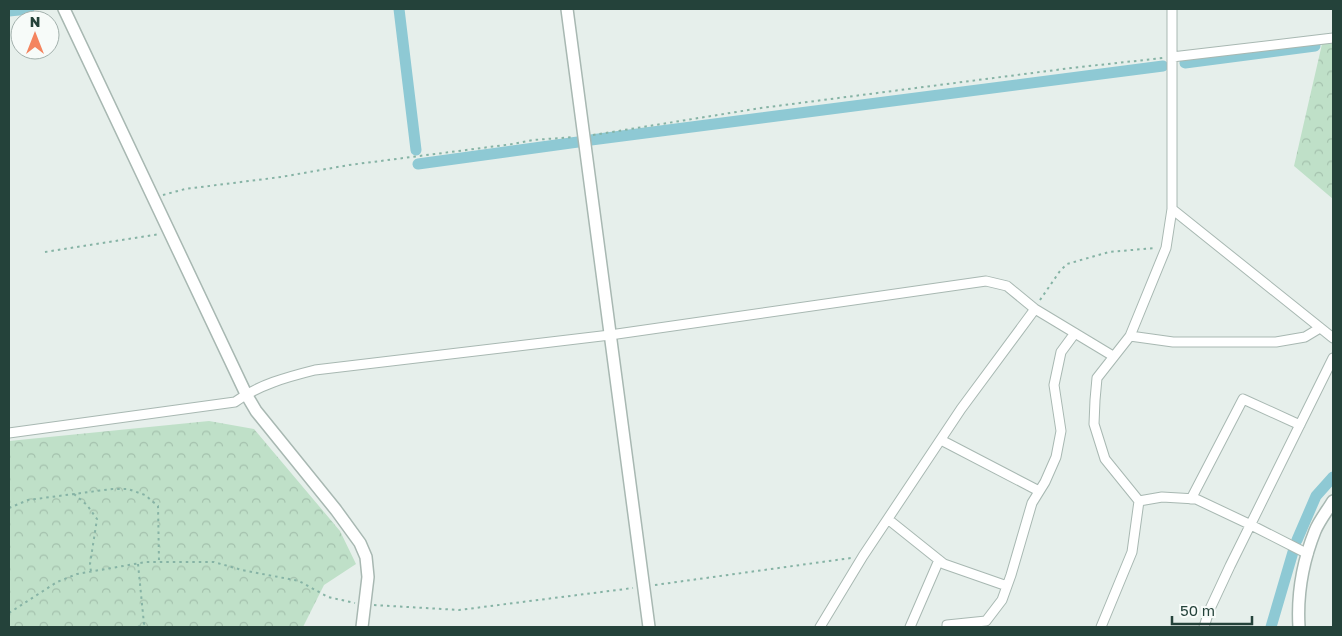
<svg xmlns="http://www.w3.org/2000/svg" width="1342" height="636" font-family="'Golos Text',sans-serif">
<defs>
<pattern id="forest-crowns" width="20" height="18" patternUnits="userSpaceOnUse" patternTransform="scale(1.25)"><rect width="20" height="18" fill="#bfe0c8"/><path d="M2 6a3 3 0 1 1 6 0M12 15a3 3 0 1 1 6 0" fill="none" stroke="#a4c1ad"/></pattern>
</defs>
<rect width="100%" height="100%" fill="#e6efeb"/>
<!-- forest -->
<path fill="url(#forest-crowns)" d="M1322,44H1333V199L1294,166Z
M209,421L254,429L340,531L356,564L324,585L303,627H9V441Z"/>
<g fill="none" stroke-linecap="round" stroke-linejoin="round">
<!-- canal -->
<path stroke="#8ec9d4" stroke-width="11" d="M399,9L416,150
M9,11L29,9
M1185,63L1315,46
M591,140L1163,66
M418,164L578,142
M1297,540L1316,496L1333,477
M1271,627L1293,552"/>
<defs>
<path id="minor" d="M1172,57L1333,38
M1172,209L1333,338
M1130,336L1173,342H1276L1305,337L1320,328
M9,433L235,402C258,385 287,377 315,370L610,335L986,281L1007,286L1035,309L1113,356
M941,440L1039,491
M1191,499L1243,399L1300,425
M1139,501L1162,497L1196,499L1251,525L1308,554
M889,520L944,564L1007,586
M820,627L863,556L961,409L1035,309
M910,627L939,560
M947,627V625L986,621L1002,600L1011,575L1032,503L1045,482L1056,457L1061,431L1054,385L1061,352L1075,333
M1101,627L1132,552L1139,501L1105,459L1094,424L1095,400L1097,378L1130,336L1166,248L1172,209V9
M1204,627L1209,611L1230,566L1333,358"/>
<path id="tertiary" d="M64,9L246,394L256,411L336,510L360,543L366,557L368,577L362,627
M567,9L649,627
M1299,627C1297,595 1303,561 1315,531C1319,521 1327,511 1333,501"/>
</defs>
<!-- minor casing -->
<use href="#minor" stroke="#a8b8b2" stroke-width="11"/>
<!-- tertiary casing -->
<use href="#tertiary" stroke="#a8b8b2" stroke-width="14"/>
<!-- path -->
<path stroke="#86b3a5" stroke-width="2" stroke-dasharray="2.5 4" stroke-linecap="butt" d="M593,135L761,108L1071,68L1163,58
M163,195L185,189L281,177L349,165L513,144L533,140L574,137
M45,252L160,234
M1040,300L1060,271L1067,264L1109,252L1155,248
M74,494L87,505L97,519L90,564L91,572
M9,508L28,500L112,489H128L145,495L158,506L159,562
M138,564L144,624L138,627
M655,585L851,558
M374,605L459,610L633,588
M9,613L57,582L77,574L146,562H214L242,570L299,581L328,597L355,603"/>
<!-- minor -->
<use href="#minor" stroke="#fff" stroke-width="9"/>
<!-- tertiary -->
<use href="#tertiary" stroke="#fff" stroke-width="11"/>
</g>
<!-- border -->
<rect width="1342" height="636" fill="none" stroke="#24423a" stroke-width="20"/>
<!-- north arrow -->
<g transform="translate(35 35)"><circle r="24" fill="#f7fbf9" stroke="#a3b1ad"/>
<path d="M0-4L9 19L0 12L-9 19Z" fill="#f4845f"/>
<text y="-8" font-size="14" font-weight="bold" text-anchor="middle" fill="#24423a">N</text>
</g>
<!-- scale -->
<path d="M1172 616v8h80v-8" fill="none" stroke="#24423a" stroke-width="2.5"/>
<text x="1180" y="616" font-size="15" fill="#24423a" stroke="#f7fbf9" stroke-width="4" paint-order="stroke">50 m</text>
</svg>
